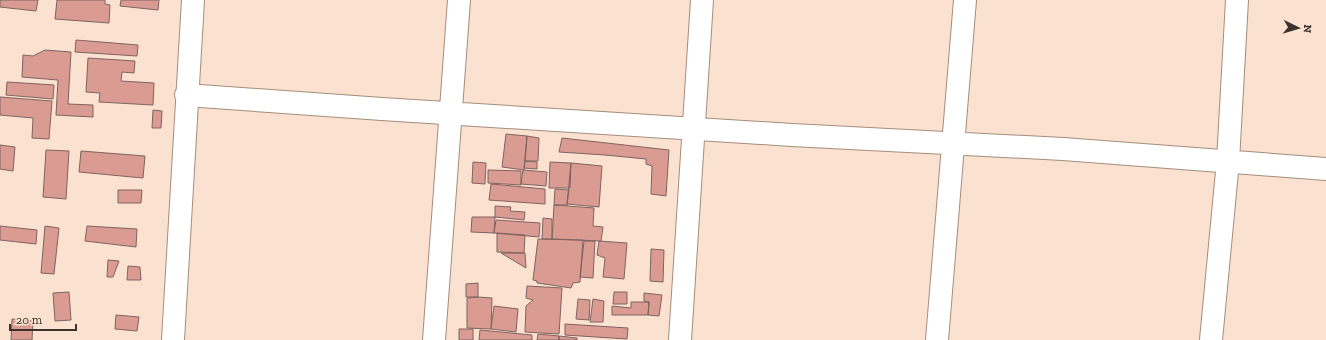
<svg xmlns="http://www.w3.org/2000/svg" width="1326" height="340" font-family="'Zilla Slab',serif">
<rect width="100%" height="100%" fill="#fbe2d0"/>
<!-- building -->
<path fill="#da9b93" stroke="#7f6360" d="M0,0H38L36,11L0,7Z
M57,0H105V4L110,5L109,23L55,19Z
M121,0H159L158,10L120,6Z
M76,40L138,45L137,56L75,52Z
M45,50L71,52L68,104L93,105V117L56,115L58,80L22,77L23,55L33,56Z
M88,58L135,61L134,73L122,72L121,81L154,83L153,105L99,102L100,93L86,92Z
M7,82L54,85L53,99L6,95Z
M0,97L52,101L49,139L32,138L33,118L0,115Z
M153,110L162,111L161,128H152Z
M506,134L527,136L524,170L502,167Z
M527,136L539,138L538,161H525Z
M562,138L669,150L666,196L651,194L652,166L646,164V159L605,155L559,152Z
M0,145L15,147L13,171L0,169Z
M46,150L69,151L66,199L43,197Z
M81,151L145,156L143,178L79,172Z
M525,161L537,162V169L524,168Z
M473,162L486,163L485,184L472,183Z
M550,162L571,163L570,188H549Z
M571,163L602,166L599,207L567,204Z
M488,170L521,171V185L488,183Z
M523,170L547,172L546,186L521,184Z
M491,184L545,189V204L489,200Z
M555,189L569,190L567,204L568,205H554Z
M118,190H142L141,203H118Z
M554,205L594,208L593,226L603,227L601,241L552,239Z
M495,206L511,207L510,211L525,212L524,220L495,217Z
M472,217H495L494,233L471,232Z
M543,218L552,219V239H542Z
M496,220L540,223L539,237L494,233Z
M0,226L37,230L36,244L0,240Z
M45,226L59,228L54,274L41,273Z
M87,226L137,229L136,247L85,241Z
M497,233L525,235L524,253L497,252Z
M538,239L583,240L580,282L573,283L571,288L537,283V281L533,280Z
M584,241H595L593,278L580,277Z
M599,241L627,243L624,279L603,277L605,258L597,255Z
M651,249L664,250L663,282L650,281Z
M501,253H525L526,268Z
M108,260L119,261L113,277H107Z
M128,266L140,267L141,280H127Z
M478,283V297H466V284Z
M527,286L562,288L559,334L525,332L526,306L533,300L526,298Z
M69,292L71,320L55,321L53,293Z
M614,292H627V304H613Z
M644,293L662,295L659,316L648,315L649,302L644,301Z
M478,297L492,298L491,329L467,328V298Z
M578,299L590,300L589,320L576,319Z
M593,299L604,301L603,322H590Z
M631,302H649L648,315H612V306L631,308Z
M494,306L518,309L516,332L491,329Z
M116,315L139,317L137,331L115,329Z
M12,319L33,321L32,340H11Z
M565,324L628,328L627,339L565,335Z
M459,329H473V340H459Z
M480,330L532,335V340H479Z
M538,334L559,336V340H537Z
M559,336L577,338V340H559Z"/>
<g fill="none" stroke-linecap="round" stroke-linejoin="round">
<defs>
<path id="minor" d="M186,95L382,109L792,135L1063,149L1326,169
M173,340L193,0
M434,340L459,0
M680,340L702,0
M937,340L965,0
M1211,340L1228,161L1237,0"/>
</defs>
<!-- minor casing -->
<use href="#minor" stroke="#a48d7c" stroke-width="24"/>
<!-- minor -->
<use href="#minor" stroke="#fff" stroke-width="22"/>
</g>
<!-- north arrow -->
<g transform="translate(1298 28) rotate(95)" stroke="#fbe2d0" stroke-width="3" paint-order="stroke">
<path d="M0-3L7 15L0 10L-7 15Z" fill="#3b322b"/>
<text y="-6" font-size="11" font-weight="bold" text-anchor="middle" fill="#3b322b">N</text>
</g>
<!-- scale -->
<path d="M10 324v6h66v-6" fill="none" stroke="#3b322b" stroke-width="2"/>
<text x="16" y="324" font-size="12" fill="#3b322b" stroke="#fbe2d0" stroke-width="3" paint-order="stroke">20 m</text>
</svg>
